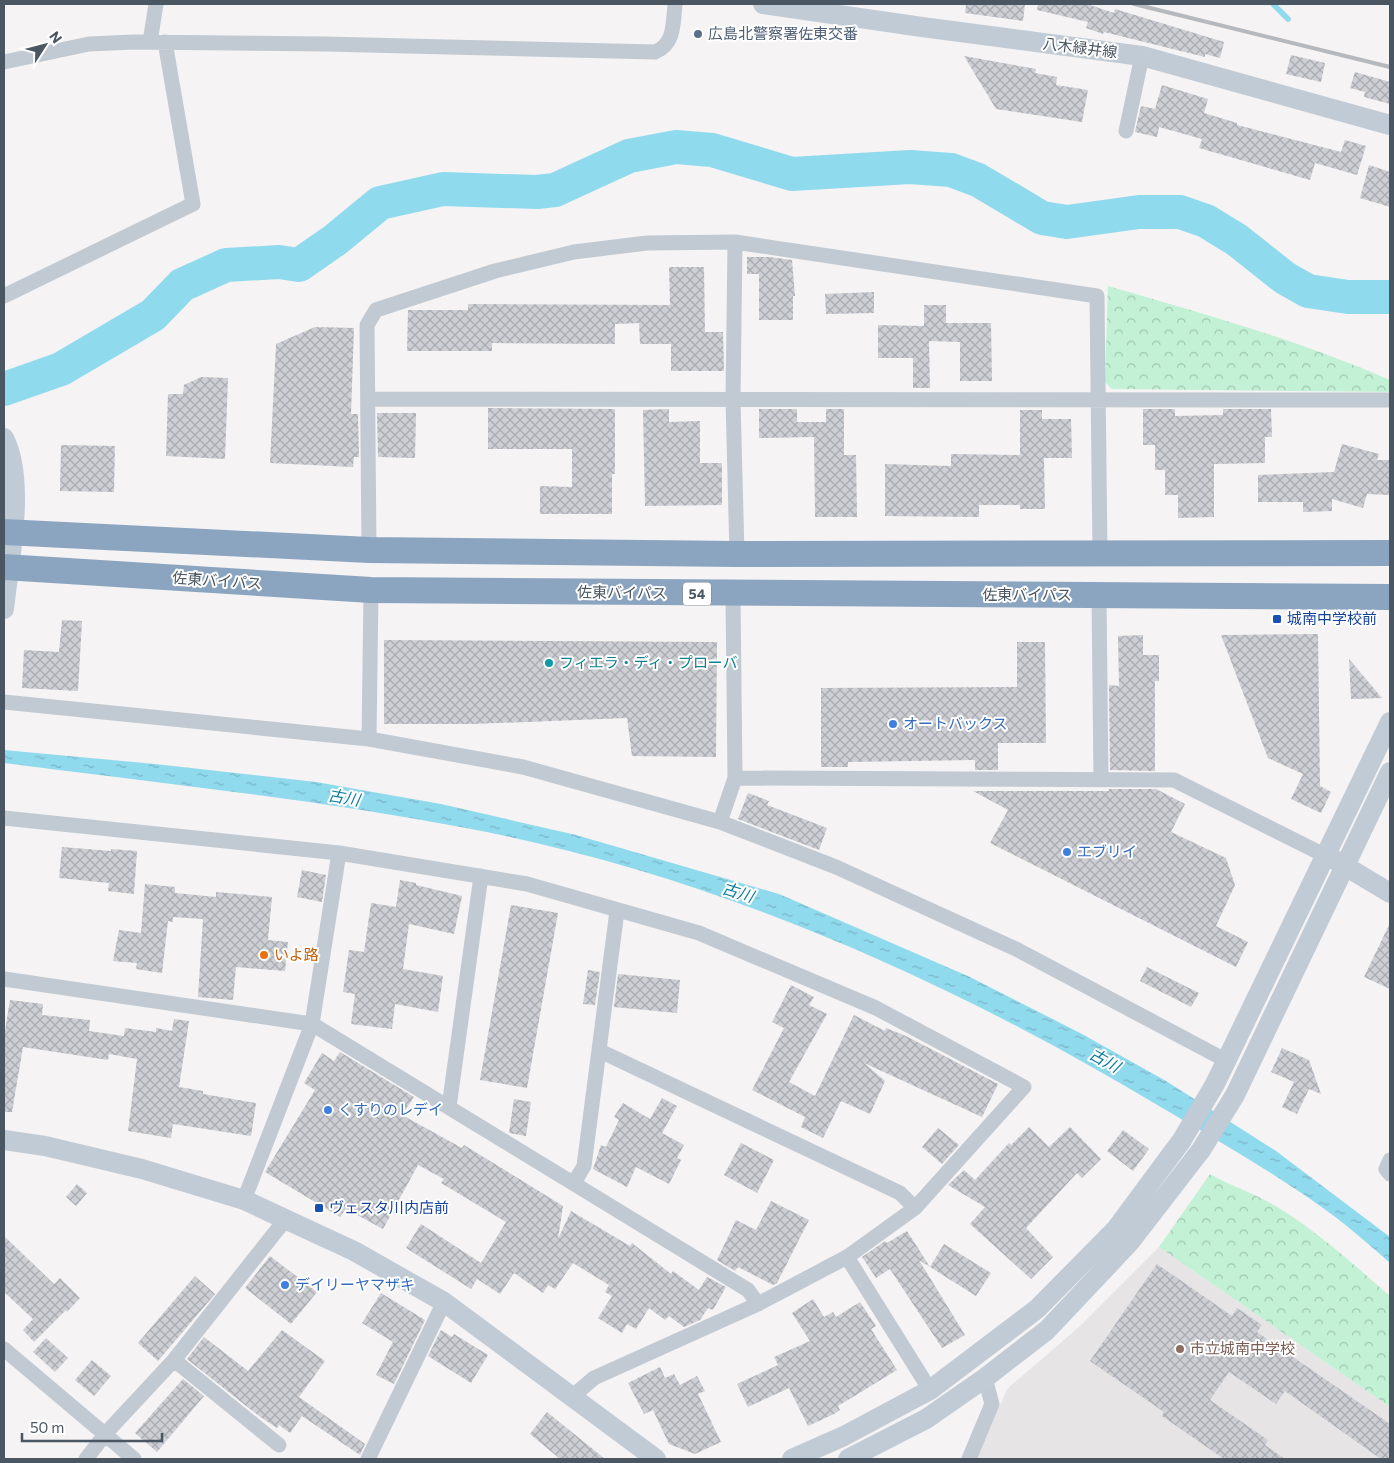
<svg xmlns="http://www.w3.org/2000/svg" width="1394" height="1463" font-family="Commissioner,'Noto Sans JP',sans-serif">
<defs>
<pattern id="park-crowns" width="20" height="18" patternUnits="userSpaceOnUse" patternTransform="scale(1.25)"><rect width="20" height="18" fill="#c3f1d5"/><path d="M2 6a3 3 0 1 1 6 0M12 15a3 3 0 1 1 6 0" fill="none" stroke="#a0c6b0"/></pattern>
<pattern id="water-ripples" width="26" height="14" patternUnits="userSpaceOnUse" patternTransform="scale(1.25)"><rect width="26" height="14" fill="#90daee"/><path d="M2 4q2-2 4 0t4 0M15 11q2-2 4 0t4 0" fill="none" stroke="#78b4c4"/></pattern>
<pattern id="building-cross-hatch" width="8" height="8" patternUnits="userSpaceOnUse" patternTransform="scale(1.25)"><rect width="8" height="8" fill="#cdcfd5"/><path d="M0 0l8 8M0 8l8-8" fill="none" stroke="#a8abb0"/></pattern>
</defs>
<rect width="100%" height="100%" fill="#f5f3f3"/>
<!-- education -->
<path fill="#e6e4e5" d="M1159,1247L1390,1407V1459H977L1007,1389L1079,1327Z"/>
<!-- park -->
<path fill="url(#park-crowns)" d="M1108,286C1204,314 1299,340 1390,380V392L1112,389L1105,382Z
M1210,1174C1230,1186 1252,1192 1272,1204C1315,1229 1352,1263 1390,1296V1407L1159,1247Z"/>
<!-- water -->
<path fill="url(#water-ripples)" d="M4,750L155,764L316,782L441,804L576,835L779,894L970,977L1082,1034L1166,1081L1276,1151L1386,1234L1390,1237V1263C1373,1248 1356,1233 1338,1219C1280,1176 1217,1140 1154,1103C941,976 710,874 466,828C313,799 158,783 4,763Z"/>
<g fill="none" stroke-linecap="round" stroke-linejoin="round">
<!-- stream -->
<path stroke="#90daee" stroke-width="5.5" d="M1273,4L1288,19"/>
<!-- river -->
<path stroke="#90daee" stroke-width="34" d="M4,389L61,369L153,315L182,285L226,265L279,262L299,265L335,240L380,203L443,189L537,192L555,190L629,156L676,147L712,150L792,174L910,167L951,170L978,180L1042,218L1067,222L1139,212H1180L1206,221L1237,240L1285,278L1308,291L1348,297H1390"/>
</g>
<!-- building -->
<path fill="url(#building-cross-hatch)" d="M966,4H1025L1023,21L965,13Z
M1038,4H1087L1114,13L1115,9L1224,42L1220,58L1205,54V57L1104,32L1103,34L1086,28L1088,22L1037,10Z
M1291,55L1325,63L1321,82L1286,74Z
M964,56L1036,69L1035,73L1057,77L1056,85L1088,90L1082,122L996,109Z
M1355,72L1390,82V104L1364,97L1365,92L1350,88Z
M1162,85L1208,99L1204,113L1237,123V125L1341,152L1345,140L1366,146L1357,175L1315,163L1310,180L1199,148L1202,139L1159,127L1157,137L1135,132L1141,106L1155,109Z
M1369,165L1390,172V207L1360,198Z
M747,257H769L792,260L795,296H793V320H759V274H747Z
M669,267H704L705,332H723L724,371H671V344H640L639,323L615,324V344L492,343V351H407L408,310H468V304L670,305Z
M874,292V313L826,314L825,294Z
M924,305H946V323H991L992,381H960V342L929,341L930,388H913V358H878V325L924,326Z
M315,327L354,328L351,414H358L359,457H354L353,467L270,463L276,344Z
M201,377L228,378L225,459L166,456L168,394H183L184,385Z
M488,408L615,409V474H612V514H540V486L572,487V449H488Z
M669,409V422L700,421V463H722V505L645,506L643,410Z
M759,409H797V422H826V409H844V455H856L857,517H815L814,437L759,438Z
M1143,409H1175V416L1223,415V409H1271L1272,437H1265V463L1214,464V517L1178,518V495H1165V470H1155V445H1143Z
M1020,410H1042V419H1071L1072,458H1044L1045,509H1020V505H979V517L885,516V464L951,466V454L1020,455Z
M377,413H416L415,458L378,457Z
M1342,444L1379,454L1377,460H1390V495L1367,494L1363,508L1332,499V511L1303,512V502H1258V475L1334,472Z
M61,445L115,446L114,492L60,491Z
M62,620L82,621L78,691L22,688L24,650L59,652Z
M1318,634L1320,786L1331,792L1321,813L1291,799L1303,774L1268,758L1221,635Z
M1143,635V655H1159V681H1155V771L1110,770L1109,685L1119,686L1118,636Z
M384,640L717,642L716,757L632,756L627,718L473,724H384Z
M1017,642H1045L1046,743H998V770H975V760L848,762V767H821V688L1017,687Z
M1349,659L1382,698L1351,699Z
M1109,789H1156L1185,804L1171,832L1226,858L1235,885L1216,926L1248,942L1236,967L990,843L1008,810L973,791H1109Z
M748,793L769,801L767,805L827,828L819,850L738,819Z
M62,847L111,851V849L137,851L134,894L108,891L109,883L59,878Z
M302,870L326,875L322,902L297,897Z
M400,880L416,883V885L462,896L454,934L409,924L403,969L443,976L438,1012L395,1004L392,1029L351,1024L355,994L343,992L349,950L364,952L371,903L396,907Z
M145,884L175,887V893L216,897V892L272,897L268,940L288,942L285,971L236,967L233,1000L198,997L203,919L173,917V922L168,921L162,973L136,969L137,963L113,961L119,930L141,933Z
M511,905L558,913L527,1088L480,1080Z
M1390,923V989L1364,977Z
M1147,967L1199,993L1191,1007L1140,981Z
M588,970L600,972L595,1005L583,1004Z
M618,974L680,980L677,1013L614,1007Z
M791,985L814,997L809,1005L827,1014L789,1082L815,1096L854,1015L885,1031L886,1028L906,1036L998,1084L982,1117L864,1063L885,1081L870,1114L841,1101L823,1138L801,1127L805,1117L752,1090L784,1028L772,1022Z
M10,1000L43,1004L42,1015L90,1020L89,1031L124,1036L125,1028L156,1032V1028L172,1031L174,1019L189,1021L179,1087L203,1091V1094L256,1103L251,1136L173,1124L171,1138L128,1131L137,1059L109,1054L108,1060L23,1047L12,1112H4V1037Z
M1282,1048L1309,1060L1321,1094L1309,1089L1297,1114L1282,1107L1294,1082L1271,1072Z
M340,1052L414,1097L402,1115L462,1148L464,1145L563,1206L558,1239L571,1211L630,1246L632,1243L671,1274L673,1271L699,1290L707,1277L726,1287L713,1310L708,1308L700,1320L684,1327L669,1316L665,1320L649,1308L636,1329L627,1324L622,1333L598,1318L612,1296L605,1292L609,1285L573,1263L555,1289L548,1285L543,1293L514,1273L500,1294L477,1279L471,1289L406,1248L421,1224L481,1263L506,1222L441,1183L444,1179L418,1165L383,1229L346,1209L340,1217L265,1172L315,1090L304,1083L322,1053L334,1061Z
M662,1098L677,1106L662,1133L684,1145L677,1158L681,1160L669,1184L636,1167L627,1187L593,1169L601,1145L606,1147L619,1120L614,1117L623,1103L650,1119Z
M514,1099L531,1102L526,1136L509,1133Z
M1029,1127L1049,1147L1070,1127L1101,1159L1082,1178L1077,1173L1026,1228L1053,1257L1031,1279L970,1224L985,1207L948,1185L964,1170L975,1180L1009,1143L1011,1145Z
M938,1128L959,1145L942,1164L922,1147Z
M1123,1130L1149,1149L1133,1171L1107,1151Z
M741,1143L774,1160L757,1193L724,1175Z
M77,1184L87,1193L76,1206L66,1197Z
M771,1201L809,1220L777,1283L773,1285L738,1267L735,1271L717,1260L736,1220L756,1230Z
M907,1231L930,1267L919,1260L965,1335L942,1348L890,1269L876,1278L862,1257L885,1241L887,1243Z
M4,1236L54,1284L60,1278L80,1298L67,1312L66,1310L34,1342L23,1330L33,1319L4,1292Z
M944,1244L991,1273L976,1296L930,1267Z
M270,1256L317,1292L291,1324L245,1288Z
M1157,1264L1232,1316L1237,1308L1262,1325L1257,1332L1390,1424V1459H1381L1285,1391L1276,1404L1229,1372L1210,1400L1268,1440L1265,1445L1285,1459H1224L1162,1416L1164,1412L1090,1361Z
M195,1276L215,1294L158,1361L138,1343Z
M381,1293L425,1320L394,1384L376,1375L393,1342L362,1323Z
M813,1299L824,1317L833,1312L836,1317L860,1302L876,1326L871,1329L897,1370L838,1406L840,1410L834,1414L808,1426L789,1388L748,1407L737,1384L778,1365L774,1357L810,1341L792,1313Z
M282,1330L325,1361L299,1397L365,1444L360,1455L302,1416L290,1433L279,1425L277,1428L259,1416L187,1359L204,1337L248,1371Z
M441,1330L452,1337L454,1334L488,1355L471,1383L428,1356Z
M46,1338L68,1358L55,1372L33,1352Z
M92,1360L111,1376L94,1396L75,1380Z
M660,1367L665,1378L674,1374L680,1385L697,1376L705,1391L698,1394L721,1442L695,1454L669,1444L653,1410L644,1414L628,1383Z
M183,1379L204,1396L157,1452L135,1433Z
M547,1412L605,1459H560L530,1434Z"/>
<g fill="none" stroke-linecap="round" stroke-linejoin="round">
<!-- street -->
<path stroke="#c1cad2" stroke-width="15" d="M150,42L156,4
M4,62L89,44L134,42L325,44L655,52C675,44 673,23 675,4
M1126,131L1142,56
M735,242L733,400L737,554
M4,296L193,204L165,42
M369,399L1390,400
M369,550L367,325L376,310L495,271L574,252L647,243L735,242L1097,296L1100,553
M1099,595L1101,779
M4,702L369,739L523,767L720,822L836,867L1018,950L1227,1061
M369,739L371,590
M735,778L1174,780L1326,856
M4,818L339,853L527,884L699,933L876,1008L1024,1087L915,1208L847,1257L758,1304L594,1378L573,1396
M720,822L735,778L733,594
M4,979L312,1024L748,1290L758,1304
M600,1051L900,1193L915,1208
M449,1107L481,876
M1390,1160L1386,1169L1390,1174
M574,1183L584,1166L617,911
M244,1200L312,1024L339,853
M847,1257L930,1390
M4,1349L134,1459
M174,1360L279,1445
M86,1459L106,1433L174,1360L285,1220
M368,1459L444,1302
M969,1459L992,1404L985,1378"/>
<!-- secondary -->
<path stroke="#c1cbd6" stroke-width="20" d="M763,4L922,27L1142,56L1390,125
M4,438C26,481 9,561 4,609
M1335,860L1390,893
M4,1140L45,1146L142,1169L244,1200L354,1251L444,1302L656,1459
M792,1459L844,1436L930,1390L1037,1309L1116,1229L1182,1140L1215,1084L1390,722
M848,1459L926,1419L985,1378L1047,1330L1130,1242L1201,1150L1235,1095L1390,772"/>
<!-- highway -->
<path stroke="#8ba5c1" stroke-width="26" d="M4,532L369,550L737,554L1390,553
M4,567L371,590L1390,597"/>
<!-- rail -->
<path stroke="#b5b8bd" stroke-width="4" d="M1134,4L1390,67"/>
</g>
<!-- markers -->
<circle fill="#5c6f8a" stroke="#fff" stroke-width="2" cx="698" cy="34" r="5"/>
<g fill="#1a4fb4" stroke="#fff" stroke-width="2">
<rect x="1272" y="614" width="10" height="10" rx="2.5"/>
<rect x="314" y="1203" width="10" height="10" rx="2.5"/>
</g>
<circle fill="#0f9aa8" stroke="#fff" stroke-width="2" cx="549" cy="663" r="5"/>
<g fill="#3f7fe0" stroke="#fff" stroke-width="2">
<circle cx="893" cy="724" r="5"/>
<circle cx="1067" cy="852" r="5"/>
<circle cx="328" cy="1110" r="5"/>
<circle cx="285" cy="1285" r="5"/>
</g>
<circle fill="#e8710a" stroke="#fff" stroke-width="2" cx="264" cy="955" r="5"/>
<circle fill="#8d6e63" stroke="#fff" stroke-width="2" cx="1180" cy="1349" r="5"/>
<g text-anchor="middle" stroke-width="4" stroke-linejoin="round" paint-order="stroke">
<!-- shield labels -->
<rect fill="#fff" stroke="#808990" stroke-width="1" x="683" y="582.5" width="28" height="23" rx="4"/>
<g font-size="14" font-weight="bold" fill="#4a5661">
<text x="697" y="599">54</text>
</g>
<!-- service labels -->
<g font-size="15" fill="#4e5e75" stroke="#fff" text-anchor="start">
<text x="708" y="39">広島北警察署佐東交番</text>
</g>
<!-- street labels -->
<g font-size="15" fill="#4a5661" stroke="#fff">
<text transform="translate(1080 48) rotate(7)" y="5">八木緑井線</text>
<text transform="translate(217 581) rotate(4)" y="5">佐東バイパス</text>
<text transform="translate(622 593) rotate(1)" y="5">佐東バイパス</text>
<text x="1027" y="600">佐東バイパス</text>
</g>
<!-- transit labels -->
<g font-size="15" fill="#164399" stroke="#fff" text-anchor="start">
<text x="1287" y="624">城南中学校前</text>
<text x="329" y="1213">ヴェスタ川内店前</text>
</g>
<!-- culture labels -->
<g font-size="15" fill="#0d838f" stroke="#fff" text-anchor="start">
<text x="559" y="668">フィエラ・ディ・プローバ</text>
</g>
<!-- shop labels -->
<g font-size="15" fill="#366cbe" stroke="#fff" text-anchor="start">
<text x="903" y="729">オートバックス</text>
<text x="1077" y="857">エブリイ</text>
<text x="338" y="1115">くすりのレデイ</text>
<text x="295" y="1290">デイリーヤマザキ</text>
</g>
<!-- food labels -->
<g font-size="15" fill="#c56008" stroke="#fff" text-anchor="start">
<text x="274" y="960">いよ路</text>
</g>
<!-- education labels -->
<g font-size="15" fill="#785e54" stroke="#fff" text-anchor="start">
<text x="1190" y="1354">市立城南中学校</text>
</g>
<!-- water labels -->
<g font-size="16" font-style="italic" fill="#0c7c9b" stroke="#fff">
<text transform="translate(344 797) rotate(10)" y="6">古川</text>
<text transform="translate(738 892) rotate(17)" y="6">古川</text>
<text transform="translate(1105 1060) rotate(29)" y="6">古川</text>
</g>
</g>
<!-- border -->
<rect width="1394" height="1463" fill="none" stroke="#4a5661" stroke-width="10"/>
<!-- north arrow -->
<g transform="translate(45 45) rotate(54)" stroke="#ffffff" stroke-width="4" paint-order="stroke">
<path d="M0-4L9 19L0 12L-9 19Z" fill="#4a5661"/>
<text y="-8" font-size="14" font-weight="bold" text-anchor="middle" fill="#4a5661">N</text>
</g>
<!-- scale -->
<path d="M22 1433v8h140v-8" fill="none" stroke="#4a5661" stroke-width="2.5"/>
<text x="30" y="1433" font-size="15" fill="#4a5661" stroke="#ffffff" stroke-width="4" paint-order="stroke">50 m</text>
</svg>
